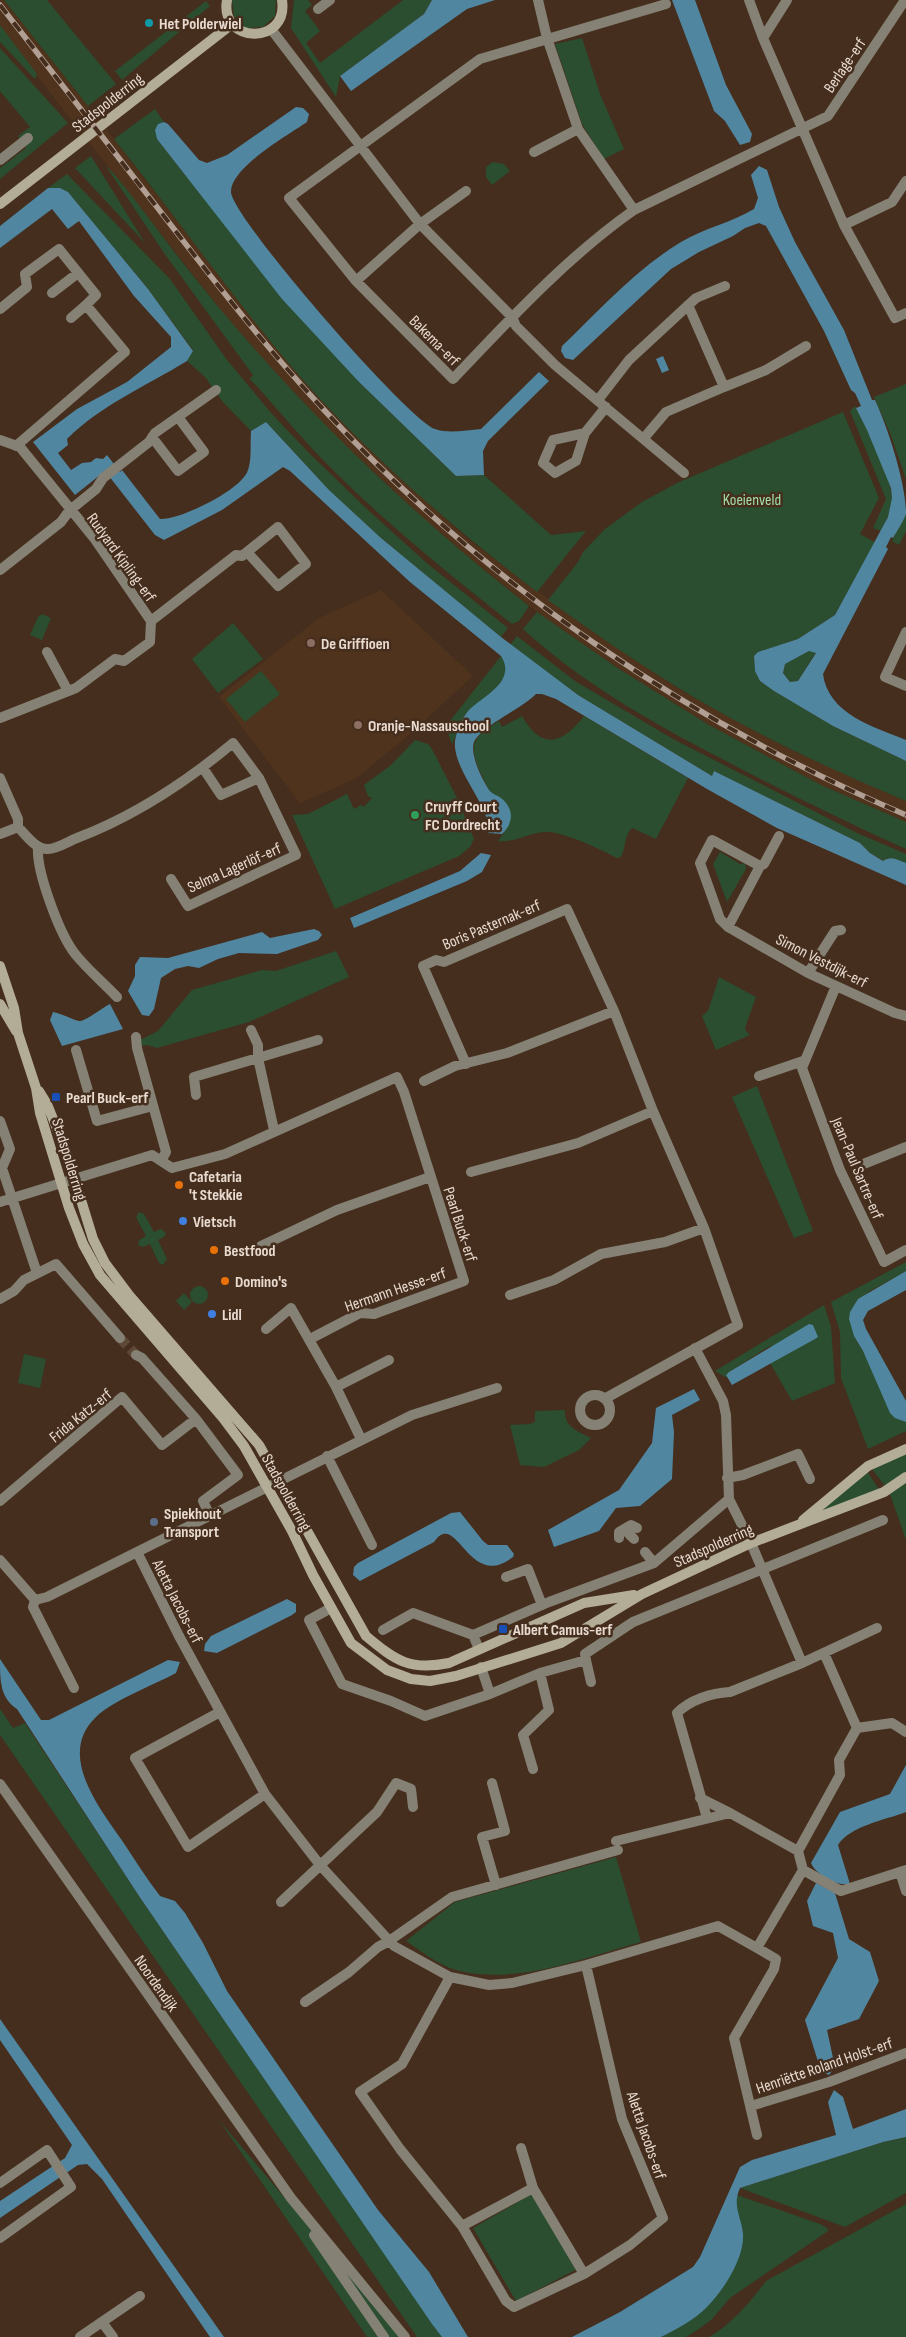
<svg xmlns="http://www.w3.org/2000/svg" width="906" height="2337" font-family="'Sofia Sans Condensed',sans-serif">
<rect width="100%" height="100%" fill="#452e1d"/>
<!-- built -->
<path fill="#4f331c" d="M0,0H4L88,106L270,340L321,399L390,468L468,539L592,631L676,687L725,715L793,751L906,801V822L821,785L709,725L616,667L543,617L436,531L318,420L235,328L0,29Z
M381,590L473,676L410,734L355,779L300,803L219,697L319,618Z"/>
<!-- green -->
<path fill="#2a4e2f" d="M4,0H47L116,84L88,106Z
M232,0H276L275,16L263,27L246,28L234,16Z
M294,0H308L312,5L305,11L320,31L306,43L320,63L403,0H432L424,14L340,76L336,97L291,28Z
M206,1L210,6L122,80L115,71Z
M0,25L37,74L35,79L0,42Z
M582,38L600,94L624,149L604,159L582,124L555,44Z
M0,48L68,123L0,179V168L26,148L18,136L30,127L0,91Z
M155,109L164,122L158,124L157,139L185,175L359,382L456,476L484,475L551,535L586,531L537,592C460,533 386,470 320,399C246,318 183,225 114,139Z
M91,156L145,243L75,168Z
M493,162L504,164L510,171L492,185L486,177V167Z
M106,166C114,170 172,249 183,263C284,392 400,505 529,606L519,621L512,624C448,573 384,522 327,464C300,437 276,407 250,379L253,375L164,253Z
M67,174L170,279L227,360L272,414L309,453L369,511L429,565L508,628L501,637L381,538L329,490L266,422L251,431L223,402L205,377L187,361L193,350L148,289L68,192L60,188H48Z
M906,384V479L890,433L874,397Z
M855,406C866,426 893,477 892,499C892,511 886,521 881,531L873,528L886,499L850,411Z
M843,412L879,498L860,534L875,542L835,615L798,639L758,652L754,656L755,671L760,681L774,691L833,726L906,761V801C827,768 750,732 677,687C633,660 590,630 548,600L578,562L583,552L605,529L642,502L677,483Z
M906,513V531L899,545L892,541Z
M537,612L616,667L709,725L821,785L906,822V849C844,821 783,791 722,759C651,722 582,683 523,629Z
M42,614L51,618L42,640L30,635L38,617Z
M233,623L263,659L218,693L192,659Z
M517,636L575,681L673,739L857,833L906,854V863L888,858L884,861L870,853L860,843L714,771L712,776L578,695L510,645Z
M809,651L816,652L798,681L790,682L783,673L785,664Z
M501,656C520,684 477,698 465,716C459,724 457,735 452,744L448,733L450,721Z
M261,671L280,694L245,722L226,699Z
M522,716C542,751 562,744 584,716L688,778L656,839L632,828C624,835 626,848 621,857L617,858C600,849 566,833 548,832C531,831 517,843 498,841L506,830L508,805C503,799 494,796 490,791C486,787 484,779 481,774C468,745 472,737 499,721L502,727Z
M415,740L428,744L432,749L459,802L474,839L470,847L459,856L335,909L292,815L308,814L347,794L354,809L361,805L364,807L372,798L368,796L364,785L391,765Z
M720,852L740,864L745,863L746,869L727,902L713,864Z
M336,951L349,977L249,1022L157,1048L147,1045L143,1046L140,1040L158,1031L192,990L262,970L276,971Z
M719,977L756,997L746,1025L745,1030L750,1035L716,1050L702,1016L708,1011Z
M757,1086L813,1231L794,1238L732,1097Z
M139,1212L144,1214L154,1232L161,1229L166,1233L164,1237L158,1240L167,1259L163,1265L159,1263L150,1244L143,1247L138,1245L139,1240L146,1236L136,1217Z
M906,1262V1271L868,1292L854,1336L903,1421L906,1422V1431L868,1449L841,1378L840,1332L831,1302Z
M190 1295a9 9 0 1 1 18 0a9 9 0 1 1-18 0Z
M184,1293L192,1302L184,1310L176,1301Z
M824,1305L831,1327L835,1383L792,1401L770,1363L818,1337L768,1347L729,1372L726,1375L727,1378L715,1371Z
M24,1354L46,1359L40,1388L18,1383Z
M565,1410C563,1426 579,1432 591,1438L579,1450L544,1467L520,1465L510,1425L530,1424L535,1422V1411Z
M906,1454V1472L885,1486L872,1469Z
M867,1471L880,1491L809,1518Z
M906,1476V1540L889,1491Z
M0,1709L13,1728L25,1723L139,1896L442,2337H417L0,1735Z
M616,1857L641,1942C582,1958 517,1986 456,1970C438,1965 421,1951 406,1941L455,1902Z
M219,2120L402,2337H367Z
M906,2137V2193L845,2227L740,2188L883,2142Z
M532,2194L577,2269L516,2301L473,2228Z
M737,2195L820,2224L827,2228L828,2231L730,2298L712,2319L699,2329L686,2337H661L690,2320L743,2232L736,2207Z
M906,2204V2337H709C732,2324 751,2301 766,2281Z"/>
<!-- water -->
<path fill="#5186a1" fill-rule="evenodd" d="M432,0H495L467,9L351,91L340,76L424,14Z
M672,0H695L726,85L752,134L750,142L740,145L725,121L714,111Z
M296,107L303,108L309,114L307,122C288,135 230,168 231,192C232,218 408,420 435,429C449,434 467,430 481,429L539,372L549,381L488,441L483,451L484,475L456,476L359,382L282,299L157,139L155,130L158,124L164,122L168,124L199,160L207,163L227,155Z
M759,166L767,170L779,207L795,242L844,330L872,400H875C888,428 906,483 906,514C903,522 897,531 893,538L891,537L886,547L888,549L823,674C828,714 874,727 906,740V761L833,726L774,691L760,681L755,671L754,656L758,652L798,639L835,615L888,517L892,498L891,488L867,430L856,408L861,406L855,393L851,390L824,331L766,226L759,223L745,228L733,236L699,252L671,269L573,360L565,358L561,351L562,346C599,311 636,269 681,242C704,228 731,223 754,209L758,198L751,175ZM809,651L816,653L798,681L790,682L783,673L785,664Z
M48,188H60L68,192L148,289L193,351L187,361C146,386 101,405 67,439L68,445L58,453L71,470L82,463L91,462L96,458L103,459L107,455L120,472L122,470L160,519C180,520 242,490 248,470C252,459 250,443 251,431L266,422L329,490L381,538L501,637L578,695L712,776L714,771L860,843L870,853L883,861C891,855 898,860 906,863V885L777,828L707,789L556,699L542,694H536C521,709 485,724 475,740C468,752 482,779 489,790C492,794 497,795 501,798C514,808 514,823 502,834L488,833C494,808 447,766 456,736C459,727 463,716 470,709C484,696 517,681 501,656L410,582L290,471L283,467L222,510L164,540L155,535L105,471L75,495L33,442L77,409L127,382L171,347V337L134,296L79,221L68,229L52,209L0,248V226Z
M663,356L669,370L662,373L656,359Z
M481,853L491,855L482,872L467,881L354,928L350,918L460,871Z
M314,929L319,931L322,935L318,940L277,954L239,953L218,959L199,968L188,966L175,969L161,978L154,1009L149,1016L142,1015L128,991L135,976V965L140,957L168,958L262,932L270,938Z
M110,1004L123,1029L62,1046L50,1020L53,1012C64,1014 72,1020 79,1021C85,1022 103,1007 110,1004Z
M906,1271V1290L868,1311L863,1320L866,1329L906,1401V1422L895,1418L890,1413L863,1351L854,1336L849,1319L850,1312L858,1299Z
M809,1324L813,1325L818,1337L815,1339L732,1385L726,1375L729,1372Z
M694,1389L700,1400L672,1415L674,1432L672,1479L640,1506L616,1508L599,1531L554,1547L548,1530L619,1490L652,1443L656,1408Z
M460,1512L483,1541L488,1545H507L514,1554L513,1557C468,1592 457,1508 434,1542L360,1581L353,1575L354,1567L358,1563L451,1513Z
M287,1599L296,1604V1612L292,1615L217,1653L204,1651L205,1644L211,1636Z
M0,1659L41,1720H49L168,1660L180,1662L176,1673C154,1685 113,1700 96,1717C57,1754 98,1806 121,1839C134,1858 146,1878 160,1896L175,1901L185,1913L203,1943L227,1991L378,2210L429,2272L468,2337H442L432,2324L139,1896L17,1709C0,1698 0,1680 0,1659Z
M906,1765V1812C885,1820 850,1826 838,1845L850,1884C838,1887 815,1874 811,1863L840,1812L890,1794Z
M816,1883L835,1893L849,1939L870,1952L879,1981L859,2019L827,2030L835,2067L829,2075L821,2071L805,2020L838,1958L833,1933L813,1926L807,1901Z
M0,2019L224,2337H210L102,2179L87,2164L78,2165L0,2218V2201L65,2158L72,2145L0,2040Z
M834,2090L843,2097L853,2129L906,2109V2137L883,2142L740,2188C732,2205 741,2216 743,2233C745,2258 723,2291 706,2308C694,2320 677,2329 661,2337H572L620,2312L693,2267L700,2257L740,2167L752,2160L836,2135L828,2102Z"/>
<g fill="none" stroke-linecap="round" stroke-linejoin="round">
<!-- street-tunnel -->
<path stroke="#5e4838" stroke-width="10" stroke-dasharray="10 5" stroke-linecap="butt" d="M120,1338L136,1355"/>
<!-- street -->
<path stroke="#858174" stroke-width="10" d="M538,0L547,38L578,129L634,210
M749,0L763,38L844,225L895,318L906,313
M666,4L480,59L289,198L356,281L453,379C509,320 567,257 634,210L828,116L905,0
M318,9L330,0
M271,29L420,224L512,317L516,326L555,365L684,473
M763,38L787,0
M534,152L578,129
M0,160L28,138
M844,225L892,202L906,181
M356,281L420,224L466,191
M52,293L78,273
M0,309L27,287L25,274L59,249L96,295L86,305
M724,387L766,370L806,346
M598,400L629,360L696,298L725,286
M585,433L553,440L543,463L555,473L576,461L585,433L606,407
M152,437L178,471L204,452L178,417
M644,438L666,412L724,387L688,305
M0,440L20,447L94,538L151,621L236,555L242,556L247,552
M16,446L125,352L86,305L71,318
M278,527L306,564L278,586L247,552Z
M0,570L61,522L69,511L96,489L103,478L149,442L155,433L216,390
M906,632L885,677L906,686
M47,652L68,691
M0,718L76,688L115,659L124,661L150,642L151,621
M203,768L221,795L259,778
M0,778L18,819V827
M0,834L18,827C26,835 36,850 48,849C57,849 69,841 77,838C135,816 185,783 233,743L259,778L296,855L188,906L171,879
M38,847C36,871 60,936 76,955C88,970 104,983 117,997
M760,866L764,864L779,836
M728,927L760,866L712,840L700,863L720,919L728,927L808,973L895,1013L906,1016
M808,973L835,931L841,930
M836,986L802,1068L840,1170L884,1262L906,1250
M251,1030L258,1045V1058L274,1130
M136,1037L137,1048L166,1152L161,1161
M76,1050L97,1121L153,1106
M466,1064L423,966L436,960L444,962L567,909L614,1011L653,1111L704,1228L738,1325L606,1398
M759,1076L803,1061
M424,1081L455,1066L507,1053L614,1011
M196,1095L194,1077L318,1040
M0,1121L10,1149L2,1168L37,1273
M856,1167L906,1147
M471,1172L578,1143L653,1111
M0,1202L152,1155L172,1168L225,1154L397,1077L404,1092L464,1281L374,1314L360,1313L310,1339
M261,1246L337,1210L430,1177
M510,1295L554,1280L601,1254L665,1242L704,1228
M0,1299L14,1291L24,1280L56,1264L120,1338
M266,1329L291,1308L336,1387L361,1439
M695,1348L723,1401L726,1415L729,1499L751,1543L802,1663
M136,1355L142,1358L196,1419L238,1475L203,1501L210,1516
M336,1387L389,1360
M497,1388L412,1415L137,1552L179,1636L265,1794L320,1865L394,1946L450,1977L489,1985L512,1983L586,1965L718,1926L757,1948L803,1870L798,1851L840,1775L839,1760L857,1728L824,1653
M580 1410a15 15 0 1 1 30 0a15 15 0 1 1-30 0Z
M327,1456L372,1545
M727,1478L743,1475L798,1454L810,1479
M0,1501L122,1397L162,1445L196,1419
M624,1529L634,1539
M619,1538V1532L631,1525L637,1528
M645,1552L654,1563
M0,1560L35,1600L33,1607L74,1688
M506,1577L528,1569L542,1605
M35,1600L47,1597L137,1552
M331,1608L309,1620L342,1684L391,1701L425,1716L490,1694
M383,1630L413,1613L473,1635L479,1649
M473,1635L549,1602L654,1563L729,1499
M586,1660L591,1682
M481,1667L490,1694L540,1673L586,1660L585,1654L633,1622L883,1520
M220,1712L135,1758L188,1847L265,1794
M857,1728L892,1723L906,1732
M533,1769L523,1735L549,1710L540,1673
M492,1783L505,1831L482,1837L496,1885
M0,1784L291,2198L405,2337
M700,1798L730,1813
M707,1818L677,1713C690,1700 711,1693 730,1692L802,1663L877,1628
M616,1841L730,1813L798,1851
M803,1870L841,1891L906,1870
M900,1872L906,1891
M281,1902L377,1812L396,1783L411,1789L413,1807
M757,1948L776,1959L774,1969L734,2038L757,2135
M450,1977L402,2064L360,2092L400,2149L462,2226L506,2301L514,2307L584,2274L533,2188
M305,2002L349,1972L378,1947L389,1941L452,1897L618,1850
M751,2106L829,2082L906,2053
M0,2183L47,2150L71,2187L0,2238
M462,2226L533,2188L521,2148
M314,2235L384,2337
M584,2274L630,2245L663,2218L622,2119L586,1965
M102,2322L113,2337
M80,2337L140,2296"/>
<!-- secondary -->
<path stroke="#b3ac97" stroke-width="10" d="M227,0C219,44 289,46 282,0
M0,204L232,24
M0,966L14,1008L18,1033L36,1088L40,1113L69,1208L83,1244L100,1275L223,1418L244,1446L292,1531L313,1575L351,1643L387,1670L411,1679L430,1681L456,1676L561,1643L642,1594L751,1543L884,1492L906,1477
M0,1004L16,1031
M39,1091L47,1104L66,1151L93,1239L105,1263L129,1295L259,1445L366,1636C396,1661 410,1671 449,1663L584,1603L634,1595
M803,1520L868,1466L906,1449"/>
<defs>
<path id="rail" d="M0,5C56,77 111,149 167,220C218,286 269,351 325,411C487,585 688,722 906,815"/>
</defs>
<!-- rail casing -->
<use href="#rail" stroke="#b19f93" stroke-width="5.5"/>
<!-- rail -->
<use href="#rail" stroke="#452e1d" stroke-width="4" stroke-dasharray="11" stroke-linecap="butt"/>
</g>
<!-- markers -->
<circle fill="#0f9aa8" stroke="#452e1d" stroke-width="2" cx="149" cy="23" r="5"/>
<g fill="#8d6e63" stroke="#452e1d" stroke-width="2">
<circle cx="311" cy="643" r="5"/>
<circle cx="358" cy="725" r="5"/>
</g>
<circle fill="#2e9e5b" stroke="#452e1d" stroke-width="2" cx="415" cy="815" r="5"/>
<g fill="#1a4fb4" stroke="#452e1d" stroke-width="2">
<rect x="51" y="1092" width="10" height="10" rx="2.5"/>
<rect x="498" y="1624" width="10" height="10" rx="2.5"/>
</g>
<g fill="#e8710a" stroke="#452e1d" stroke-width="2">
<circle cx="179" cy="1185" r="5"/>
<circle cx="214" cy="1250" r="5"/>
<circle cx="225" cy="1281" r="5"/>
</g>
<g fill="#3f7fe0" stroke="#452e1d" stroke-width="2">
<circle cx="183" cy="1221" r="5"/>
<circle cx="212" cy="1314" r="5"/>
</g>
<circle fill="#5c6f8a" stroke="#452e1d" stroke-width="2" cx="154" cy="1522" r="5"/>
<g text-anchor="middle" stroke-width="5" stroke-linejoin="round" paint-order="stroke">
<!-- poi labels -->
<g font-size="16" font-weight="bold" fill="#e9dad0" stroke="#452e1d" text-anchor="start">
<text x="159" y="29">Het Polderwiel</text>
<text x="321" y="649">De Griffioen</text>
<text x="368" y="731">Oranje-Nassauschool</text>
<text x="425" y="812">Cruyff Court<tspan x="425" dy="18">FC Dordrecht</tspan></text>
<text x="66" y="1103">Pearl Buck-erf</text>
<text x="189" y="1182">Cafetaria<tspan x="189" dy="18">'t Stekkie</tspan></text>
<text x="193" y="1227">Vietsch</text>
<text x="224" y="1256">Bestfood</text>
<text x="235" y="1287">Domino's</text>
<text x="222" y="1320">Lidl</text>
<text x="164" y="1519">Spiekhout<tspan x="164" dy="18">Transport</tspan></text>
<text x="513" y="1635">Albert Camus-erf</text>
</g>
<!-- street labels -->
<g font-size="16" fill="#e9dad0" stroke="#452e1d">
<text transform="translate(844 65) rotate(-56)" y="6">Berlage-erf</text>
<text transform="translate(107 102) rotate(-38)" y="6">Stadspolderring</text>
<text transform="translate(435 340) rotate(45)" y="6">Bakema-erf</text>
<text transform="translate(122 557) rotate(54)" y="6">Rudyard Kipling-erf</text>
<text transform="translate(234 867) rotate(-24)" y="6">Selma Lagerlöf-erf</text>
<text transform="translate(491 924) rotate(-23)" y="6">Boris Pasternak-erf</text>
<text transform="translate(822 960) rotate(27)" y="6">Simon Vestdijk-erf</text>
<text transform="translate(70 1159) rotate(73)" y="6">Stadspolderring</text>
<text transform="translate(858 1168) rotate(67)" y="6">Jean-Paul Sartre-erf</text>
<text transform="translate(461 1224) rotate(72)" y="6">Pearl Buck-erf</text>
<text transform="translate(395 1289) rotate(-19)" y="6">Hermann Hesse-erf</text>
<text transform="translate(80 1415) rotate(-39)" y="6">Frida Katz-erf</text>
<text transform="translate(287 1492) rotate(61)" y="6">Stadspolderring</text>
<text transform="translate(713 1545) rotate(-24)" y="6">Stadspolderring</text>
<text transform="translate(178 1601) rotate(63)" y="6">Aletta Jacobs-erf</text>
<text transform="translate(157 1983) rotate(55)" y="6">Noordendijk</text>
<text transform="translate(824 2065) rotate(-19)" y="6">Henriëtte Roland Holst-erf</text>
<text transform="translate(647 2135) rotate(71)" y="6">Aletta Jacobs-erf</text>
</g>
<!-- park labels -->
<g font-size="16" fill="#a1dfa7" stroke="#452e1d">
<text x="752" y="505">Koeienveld</text>
</g>
</g>
</svg>
